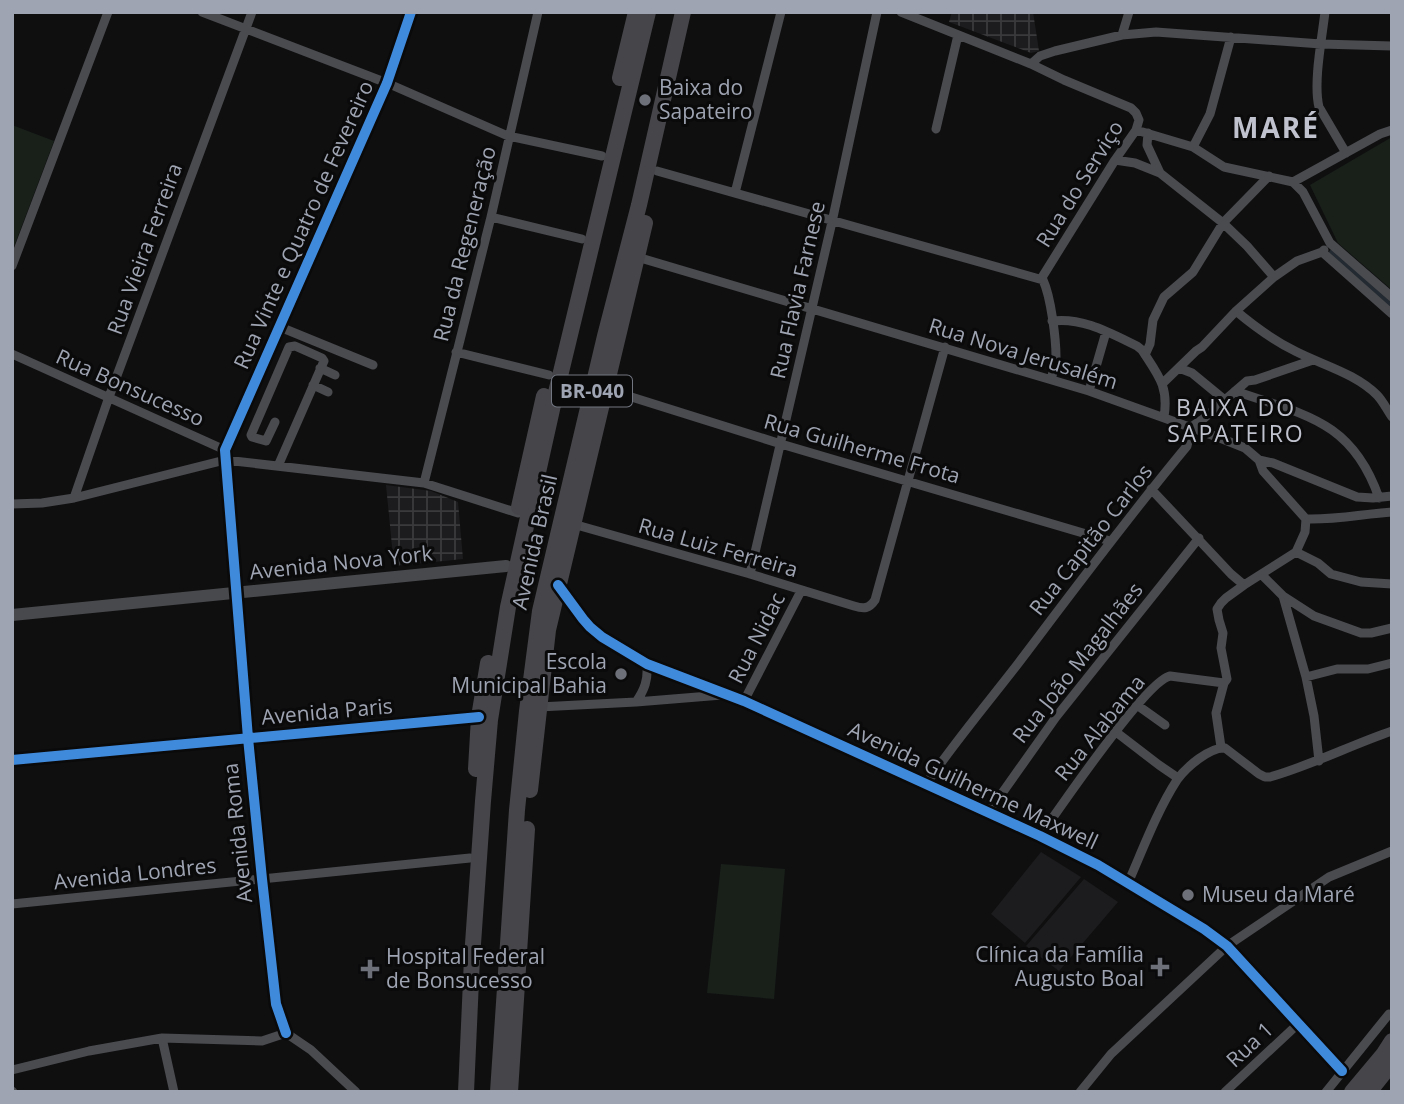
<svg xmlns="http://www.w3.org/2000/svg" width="1404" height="1104" font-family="'Open Sans',sans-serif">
<defs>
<pattern id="industrial-grid" width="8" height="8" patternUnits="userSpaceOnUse" patternTransform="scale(1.75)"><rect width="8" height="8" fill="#1c1c1e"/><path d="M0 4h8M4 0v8" fill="none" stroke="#3a3a3c"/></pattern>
</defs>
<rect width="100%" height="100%" fill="#0f0f10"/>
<!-- built -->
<path fill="#1c1c1e" d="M1041,852L1081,877L1025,943L991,914Z
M1084,879L1118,902L1059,971L1026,946Z"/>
<!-- industrial -->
<path fill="url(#industrial-grid)" d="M952,12H1033L1039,51L1031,53L949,22Z
M386,485L431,491L458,502L463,559L394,566Z"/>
<!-- green -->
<path fill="#19201a" d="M12,125L54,141L12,252Z
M1392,137V290L1338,243L1310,185Z
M721,864L785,869L774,999L707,993Z"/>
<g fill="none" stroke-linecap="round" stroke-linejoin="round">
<!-- canal -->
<path stroke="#232a31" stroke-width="8" d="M1333,253L1392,306"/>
<!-- street -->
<path stroke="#4a4b4f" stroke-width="9" d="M202,12L387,83L508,136L602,156
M901,12L1031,64L1064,80L1131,108L1136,113L1139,120L1136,130L1115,160L1041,279
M1325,12C1322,38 1313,83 1319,107L1346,153
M1122,35L1129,12
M1031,64L1040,56L1055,51L1122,35L1156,32L1321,44L1392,46
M936,129L958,35
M1136,130L1193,147L1224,167L1293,182L1303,192L1330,243L1392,297
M1148,133L1147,145L1160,173
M1193,147L1210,114L1231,37
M1115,160L1135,163L1160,173L1223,223L1247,246L1274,277
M657,171L1043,280C1051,297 1056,339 1056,357C1056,365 1053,372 1051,379
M1293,182L1380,134L1392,130
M735,193L781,12
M491,217L582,239
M1324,250L1322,252L1392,314
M637,257L1089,391L1220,438L1245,448L1259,460L1273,463L1357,497L1373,498L1392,496
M12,266L108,12
M1236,311C1255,327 1273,340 1295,351C1322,365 1355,373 1377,395C1383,401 1387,410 1392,417
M1052,321C1082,317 1110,333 1137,346L1142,350C1158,375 1169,386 1164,417
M280,327L373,365
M456,352L549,375
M12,354L225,450
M1145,355L1150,344L1153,320L1164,297L1193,272L1223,223L1269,176
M320,368L335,375
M1179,368L1192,373L1226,401
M1163,383L1196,351L1202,347L1236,311L1274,277L1297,261L1322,252
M313,385L328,392
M606,389L781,444L1110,541
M1089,391L1106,332
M1235,391C1304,415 1352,420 1379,498
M275,422L266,441L252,437L251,435L289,347L295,346L322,358L324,361L278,466
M1259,460L1263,471L1306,519
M424,483L491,217L538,12
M1151,489L1231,574L1244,585L1296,552L1305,532L1306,519
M74,498L109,397L252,12
M12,504L42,503L74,498L225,460L424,483L518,513
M1306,519C1335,520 1363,514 1392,512
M573,524L750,574L854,606C864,609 869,609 875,600L945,347
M1296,552L1318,563L1331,574L1361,582L1392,584
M750,574L832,222L877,12
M1262,575L1283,596L1306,677L1314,716L1319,761
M558,586L583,619L590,627L602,637L647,664L744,701L1040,836L1098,865L1204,929L1227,946L1342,1071
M1283,596L1314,616L1361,633H1371L1392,628
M1306,677L1337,669H1368L1392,663
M744,701L801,591
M636,702C645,689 648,680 647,664
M1137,705L1165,725
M539,707L636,702L722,695
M1116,732L1159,765L1178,778
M1221,747L1216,713L1224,683L1227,679L1221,648L1223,633L1219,620L1217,609L1221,603L1226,598L1244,585
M926,784C954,743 986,705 1017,665C1073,591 1128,517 1187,446L1191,427L1203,419L1247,381L1255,380L1313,360
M988,813L1056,717L1199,538
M1040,836C1059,809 1146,681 1170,676L1224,683
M1128,883C1143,849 1157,811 1177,780C1186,767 1210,747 1225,748L1259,774L1265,777H1270C1312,765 1351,745 1392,731
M12,904L470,858
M286,1033L276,1004L262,879L248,738L225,450L387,83L411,12
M286,1033L311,1050L356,1092
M162,1038L174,1092
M12,1070L89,1051L162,1038L262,1041L286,1033
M12,1091L13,1092
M1080,1092L1111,1054L1227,946L1329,877L1392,851
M1225,1092L1298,1024
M1326,1092L1389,1014"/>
<!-- secondary -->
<path stroke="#48494c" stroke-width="12" d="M12,615L506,566
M12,760L479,717"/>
<!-- highway -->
<path stroke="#46464a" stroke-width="16" d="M620,78L636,12
M519,507L544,396
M476,769L479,717L488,663
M530,790L548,630L645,223
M466,1092L472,958L483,801L490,720L508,607L553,405L648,12
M498,1092L517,810L527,711L540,611L605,336L639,205L683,12
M510,1092L527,829
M1352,1092L1383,1055L1392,1041
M1369,1092L1392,1063"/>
<defs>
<path id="cycleway" d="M558,585L583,619L590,627L602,637L647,664L744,701L1040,836L1098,865L1204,929L1227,946L1342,1071
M12,760L479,717
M286,1033L276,1004L262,879L248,738L225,450L387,83L411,12"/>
</defs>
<!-- cycleway casing -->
<use href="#cycleway" stroke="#0a0a0b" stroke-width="15"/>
<!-- cycleway -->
<use href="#cycleway" stroke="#408adc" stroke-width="10"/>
</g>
<!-- markers -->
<g fill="#6d7079" stroke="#0a0a0b" stroke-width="2.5">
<circle cx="645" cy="100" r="7"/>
<circle cx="621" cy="674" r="7"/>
<circle cx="1188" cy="895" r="7"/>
<path d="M1156.5 956.5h7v7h7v7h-7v7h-7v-7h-7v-7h7z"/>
<path d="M366.5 958.5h7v7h7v7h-7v7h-7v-7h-7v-7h7z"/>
</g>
<g text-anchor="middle" stroke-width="6" stroke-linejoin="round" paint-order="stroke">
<!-- shield labels -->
<rect fill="#0a0a0b" stroke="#727680" stroke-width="2" x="552" y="375.5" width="80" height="31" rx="5"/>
<g font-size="19" font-weight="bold" fill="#9fa4b2">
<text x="592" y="398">BR-040</text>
</g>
<!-- poi labels -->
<g font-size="21" fill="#9fa4b2" stroke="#0a0a0b" text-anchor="start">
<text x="659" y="95">Baixa do<tspan x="659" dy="24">Sapateiro</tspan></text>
<text x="607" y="669" text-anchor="end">Escola<tspan x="607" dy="24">Municipal Bahia</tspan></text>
<text x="1202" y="902">Museu da Maré</text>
<text x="1144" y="962" text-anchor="end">Clínica da Família<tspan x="1144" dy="24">Augusto Boal</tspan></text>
<text x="386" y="964">Hospital Federal<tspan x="386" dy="24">de Bonsucesso</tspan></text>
</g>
<!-- street labels -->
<g font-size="21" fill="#9fa4b2" stroke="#0a0a0b">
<text transform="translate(1080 184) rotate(-58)" y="7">Rua do Serviço</text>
<text transform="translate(304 225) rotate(-66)" y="7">Rua Vinte e Quatro de Fevereiro</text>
<text transform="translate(465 244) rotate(-76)" y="7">Rua da Regeneração</text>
<text transform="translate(145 249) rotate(-70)" y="7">Rua Vieira Ferreira</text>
<text transform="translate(798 290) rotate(-77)" y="7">Rua Flavia Farnese</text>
<text transform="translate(1023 354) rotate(17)" y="7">Rua Nova Jerusalém</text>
<text transform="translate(130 388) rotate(24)" y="7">Rua Bonsucesso</text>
<text transform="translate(862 449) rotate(16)" y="7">Rua Guilherme Frota</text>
<text transform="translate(1091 540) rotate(-52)" y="7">Rua Capitão Carlos</text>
<text transform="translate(535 542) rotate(-77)" y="7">Avenida Brasil</text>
<text transform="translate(718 548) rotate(16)" y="7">Rua Luiz Ferreira</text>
<text transform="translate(341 563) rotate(-6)" y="7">Avenida Nova York</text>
<text transform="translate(757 638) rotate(-63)" y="7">Rua Nidac</text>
<text transform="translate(1078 663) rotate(-52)" y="7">Rua João Magalhães</text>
<text transform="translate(327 712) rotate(-5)" y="7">Avenida Paris</text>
<text transform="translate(1100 728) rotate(-51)" y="7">Rua Alabama</text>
<text transform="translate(973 786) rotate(25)" y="7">Avenida Guilherme Maxwell</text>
<text transform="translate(238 833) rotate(-96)" y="7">Avenida Roma</text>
<text transform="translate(135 874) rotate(-6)" y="7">Avenida Londres</text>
<text transform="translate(1250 1045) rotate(-43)" y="7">Rua 1</text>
</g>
<!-- neighbourhood labels -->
<g font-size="23" letter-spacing="2" fill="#c0c3ce" stroke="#0a0a0b">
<text x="1236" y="416">BAIXA DO<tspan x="1236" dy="26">SAPATEIRO</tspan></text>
</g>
<!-- district labels -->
<g font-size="28" font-weight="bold" letter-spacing="2" fill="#c0c3ce" stroke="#0a0a0b">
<text x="1276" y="138">MARÉ</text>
</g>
</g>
<!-- border -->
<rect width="1404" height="1104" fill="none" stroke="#9fa4b2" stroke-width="28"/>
</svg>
